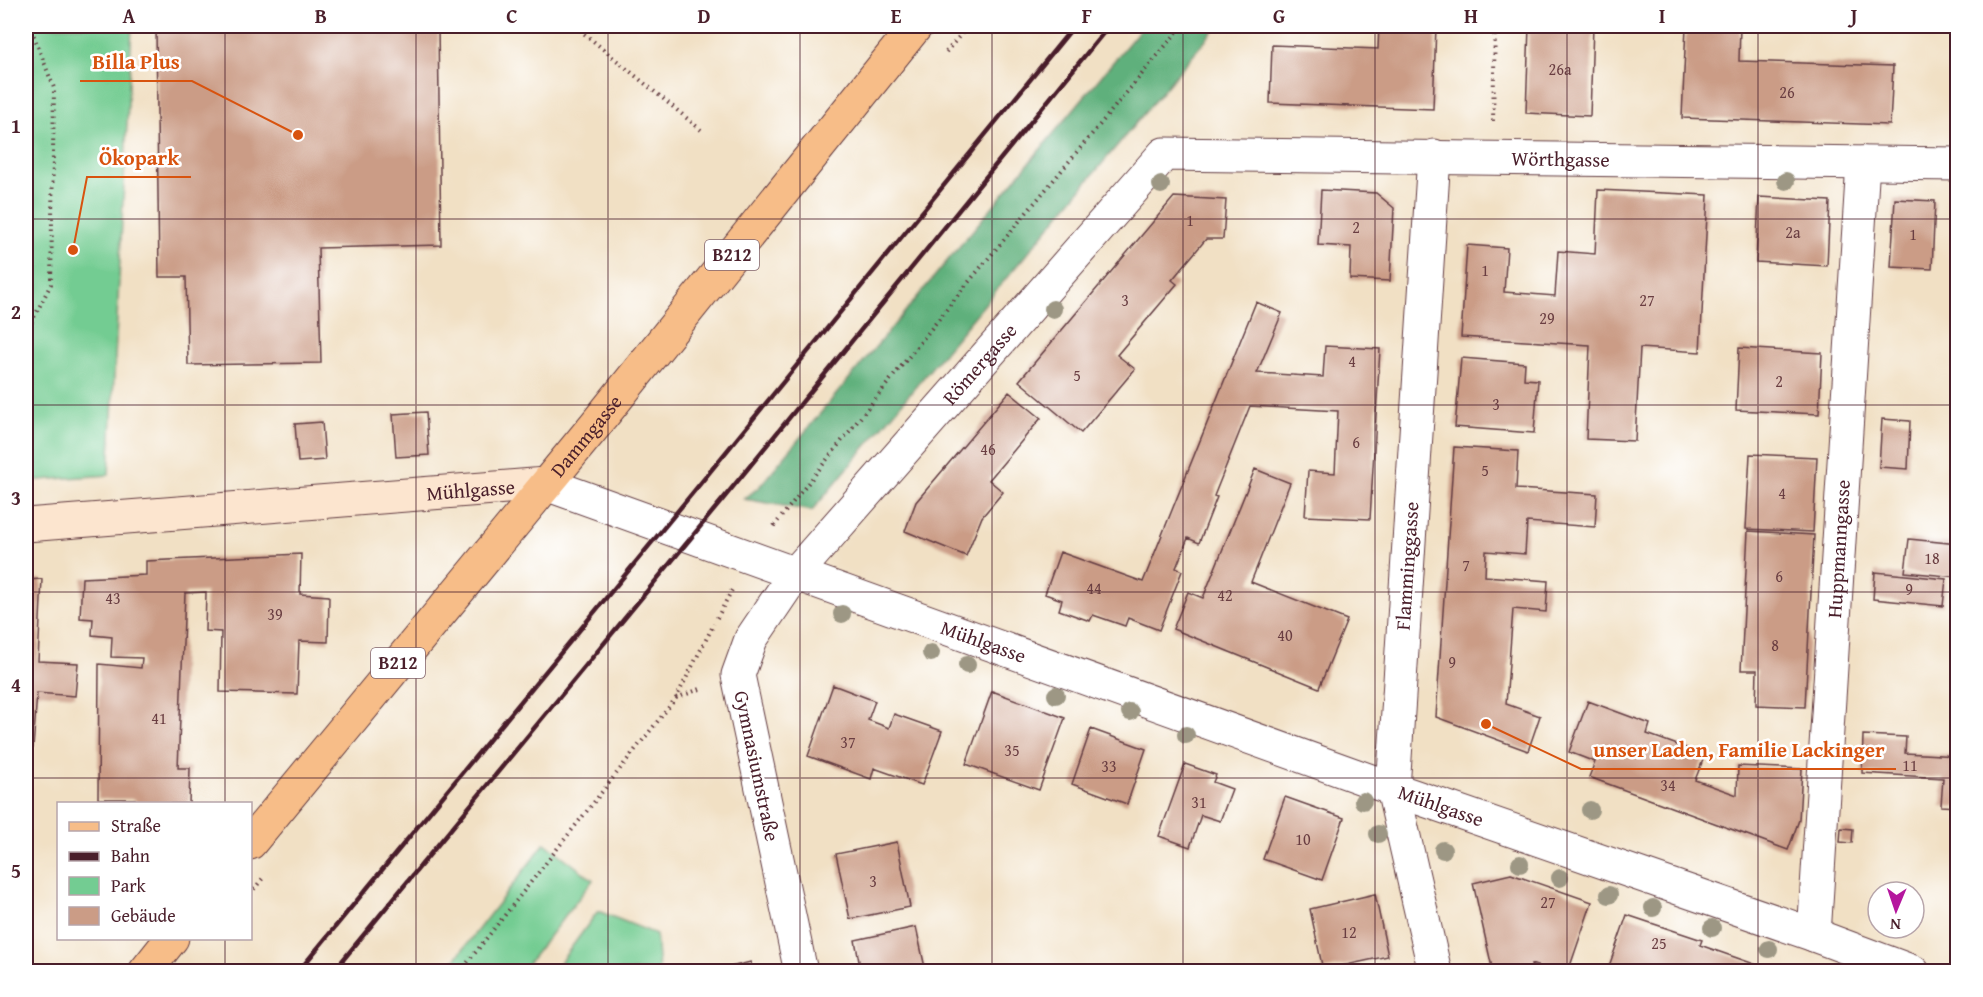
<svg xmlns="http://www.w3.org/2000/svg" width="1983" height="997" font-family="'Gentium Book Plus',serif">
<rect width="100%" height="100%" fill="#fff"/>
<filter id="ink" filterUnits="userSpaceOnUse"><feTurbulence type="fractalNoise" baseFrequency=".0167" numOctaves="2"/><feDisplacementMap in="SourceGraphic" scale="12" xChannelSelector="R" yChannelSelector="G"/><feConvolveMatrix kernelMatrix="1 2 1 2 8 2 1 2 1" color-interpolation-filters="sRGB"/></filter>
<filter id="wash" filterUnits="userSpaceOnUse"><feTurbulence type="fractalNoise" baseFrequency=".008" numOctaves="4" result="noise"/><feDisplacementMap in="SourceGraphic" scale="24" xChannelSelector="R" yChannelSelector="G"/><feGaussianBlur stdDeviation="1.35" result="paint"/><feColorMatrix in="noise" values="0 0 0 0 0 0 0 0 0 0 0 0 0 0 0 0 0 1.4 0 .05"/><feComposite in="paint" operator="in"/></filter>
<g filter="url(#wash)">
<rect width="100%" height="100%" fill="#f1e0c4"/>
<!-- green -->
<path fill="#73cc92" stroke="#5e765e" stroke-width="1.5" d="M26,26H132L109,475L26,481Z
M545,843L593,880L522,971H446Z
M598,911L656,934L659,971H554Z"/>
<!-- forest -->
<path fill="#5eb07c" stroke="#546854" stroke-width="1.5" d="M1143,26H1217L812,511L744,499L759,487Z"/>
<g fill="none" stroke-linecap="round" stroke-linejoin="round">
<!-- stream -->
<path stroke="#4cbbc1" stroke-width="12" d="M1937,26L1958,43"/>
</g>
<g id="blocks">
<!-- building -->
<path fill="#cb9c86" d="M156,26H438L441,245L318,248L321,363L188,365L186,277H159Z
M1379,26H1436L1433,109L1270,103L1272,45L1378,49Z
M1529,26H1593L1590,116L1526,113Z
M1686,26H1740L1739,61L1893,66L1890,125L1682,118Z
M1321,190L1376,193L1394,208L1390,281L1350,279L1351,247L1318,245Z
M1598,190L1708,195L1700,352L1640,348L1635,441L1586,439L1590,345L1461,337L1467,245L1507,248L1504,292L1555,296L1558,251L1595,254Z
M1174,197L1226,200L1223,239H1206L1172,280L1177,284L1117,355L1135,369L1081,433L1019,381Z
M1759,197L1830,201L1827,266L1756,262Z
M1895,199L1935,201L1932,269L1891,267Z
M1256,302L1282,313L1257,373L1323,377L1325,346L1380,349L1370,519L1305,516L1308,471L1335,473L1338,411L1250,406L1214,496L1217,497L1199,543L1188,538L1176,568L1182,571L1159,630L1128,618L1125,626L1093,615L1090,621L1059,610L1062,600L1045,594L1060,552L1143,582Z
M1739,348L1822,353L1819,414L1736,410Z
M1461,358L1525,363L1524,379L1538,380L1534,433L1455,427Z
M1009,392L1041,418L989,480L1003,492L982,517L966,556L905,531L916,502Z
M426,412L429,455L396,457L393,414Z
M1882,419L1910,421L1908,469L1879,467Z
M322,422L325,460L298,462L295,424Z
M1454,447L1518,451L1516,489L1597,494L1595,527L1527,522L1525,554L1486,551L1485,576L1548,581L1546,612L1513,609L1506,704L1540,716L1528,751L1436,717Z
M1750,454L1817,457L1813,532L1746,529Z
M1255,469L1290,483L1251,582L1347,620L1319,688L1173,629L1188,592L1203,598Z
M1748,531L1814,535L1805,707L1756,705L1757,670H1741Z
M1909,539L1958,544V577L1905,572Z
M301,554L300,594L329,596L328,642L299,641L297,694L220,692L221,632L205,631L206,592L185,593L178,768H190L189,804H135V799H98L99,664L141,668L142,658L111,657L112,637L92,635L93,619L80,618L82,578L146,575V561Z
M1875,572L1946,579L1943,606L1873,599Z
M42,579L38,661L78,663L75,696L37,693L33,748H26V580Z
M833,685L875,701L868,720L889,728L894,714L942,731L922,785L874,768L871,779L808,756Z
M992,691L1065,718L1039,790L966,764Z
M1588,701L1650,724L1647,734L1705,755L1695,780L1737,795L1738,766L1802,769L1799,820L1788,850L1589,777L1595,762L1569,752Z
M1091,729L1146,749L1127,804L1072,784Z
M1863,735L1906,737L1905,753L1958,756V807L1941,806L1943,778L1862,773Z
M1185,764L1216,775L1213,782L1232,789L1220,821L1201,815L1190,847L1159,836Z
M1285,797L1344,818L1322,880L1263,859Z
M1841,828L1853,829L1852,843L1840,842Z
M897,842L910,907L850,919L836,854Z
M1511,874L1592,902L1568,972H1555L1531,964L1532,972H1493L1473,883Z
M1375,894L1388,956L1323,970L1310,909Z
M1627,915L1702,940L1700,945L1777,972H1607Z
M916,927L926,972H861L855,940Z
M751,962L752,972H713V971Z"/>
</g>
</g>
<g filter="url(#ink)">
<use href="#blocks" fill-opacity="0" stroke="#633c42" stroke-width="1.5"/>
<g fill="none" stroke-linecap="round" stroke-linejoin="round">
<defs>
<g id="street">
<path d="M1434,156L1393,789L1435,972"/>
<path id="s1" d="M546,484L1393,789L1814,935L1913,972"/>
<path id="s2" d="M1814,935L1863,163"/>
<path id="s3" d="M801,972L738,675L751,639L795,574L1164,154L1958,164"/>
</g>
<g id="secondary">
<path id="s4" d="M26,525L546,484"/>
</g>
<g id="primary">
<path id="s5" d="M250,843L596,424L916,26"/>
<path d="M145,972L172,938"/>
</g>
</defs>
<!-- street casing -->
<use href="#street" stroke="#633c42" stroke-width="35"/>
<!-- secondary casing -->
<use href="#secondary" stroke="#633c42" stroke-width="35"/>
<!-- primary casing -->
<use href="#primary" stroke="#633c42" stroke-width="35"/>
<!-- path -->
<path stroke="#633c42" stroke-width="4" stroke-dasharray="1.5 4.5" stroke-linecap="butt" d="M575,26L701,130
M946,52L968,26
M1493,121L1495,26
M26,333L51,284L54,88L30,26
M774,526L962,290L1182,26
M717,618L732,590
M676,698L703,688
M250,894L263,878
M460,972L676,698L714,624"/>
<!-- street -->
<use href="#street" stroke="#fff" stroke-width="33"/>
<!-- secondary -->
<use href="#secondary" stroke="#fce5cf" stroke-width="33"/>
<!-- primary -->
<use href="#primary" stroke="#f7bd88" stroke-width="33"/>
<!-- rail -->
<path stroke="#4a1f2b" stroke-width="4.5" d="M298,972L695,490L1074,26
M333,972L723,499L1109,26"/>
</g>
<!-- trees -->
<g fill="#9d9784">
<circle cx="1786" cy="181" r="9"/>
<circle cx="1161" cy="185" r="9"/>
<circle cx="1053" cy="309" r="9"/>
<circle cx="842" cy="614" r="9"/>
<circle cx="931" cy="653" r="9"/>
<circle cx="967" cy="665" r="9"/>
<circle cx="1056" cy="695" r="9"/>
<circle cx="1130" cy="712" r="9"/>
<circle cx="1186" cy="735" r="9"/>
<circle cx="1363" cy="801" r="9"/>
<circle cx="1590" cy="810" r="9"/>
<circle cx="1378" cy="834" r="9"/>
<circle cx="1443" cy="850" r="9"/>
<circle cx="1520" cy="864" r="9"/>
<circle cx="1560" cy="878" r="9"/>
<circle cx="1609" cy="895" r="9"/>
<circle cx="1653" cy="908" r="9"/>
<circle cx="1712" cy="928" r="9"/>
<circle cx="1769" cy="949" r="9"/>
</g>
</g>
<!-- grid -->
<path fill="none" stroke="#4a1f2b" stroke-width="1.5" stroke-opacity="0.55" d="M225,26V804M416,26V972M608,26V972M800,26V972M992,26V972M1183,26V972M1375,26V972M1567,26V972M1758,26V972M26,219H1958M26,405H1958M26,592H1958M26,778H1958M225,938V972"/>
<g text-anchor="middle" stroke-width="5" stroke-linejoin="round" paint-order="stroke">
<!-- number labels -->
<g font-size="16" fill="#6a3e42">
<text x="1560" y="75">26a</text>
<text x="1787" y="98">26</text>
<text x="1190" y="226">1</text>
<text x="1356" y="233">2</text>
<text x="1793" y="238">2a</text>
<text x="1913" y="240">1</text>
<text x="1485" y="276">1</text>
<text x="1125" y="306">3</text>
<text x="1647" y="306">27</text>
<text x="1547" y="324">29</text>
<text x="1352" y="367">4</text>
<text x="1077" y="381">5</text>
<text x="1779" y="387">2</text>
<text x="1496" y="410">3</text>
<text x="1356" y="448">6</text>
<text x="988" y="455">46</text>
<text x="1485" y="476">5</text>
<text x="1782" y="499">4</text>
<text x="1932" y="564">18</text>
<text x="1466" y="571">7</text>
<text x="1779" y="582">6</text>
<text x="1094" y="594">44</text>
<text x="1909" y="595">9</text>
<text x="1225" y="601">42</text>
<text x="113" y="604">43</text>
<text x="275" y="620">39</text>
<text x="1285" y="641">40</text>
<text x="1775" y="651">8</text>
<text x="1452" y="668">9</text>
<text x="159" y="724">41</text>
<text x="848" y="748">37</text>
<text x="1012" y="756">35</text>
<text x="1910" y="771">11</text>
<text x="1109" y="772">33</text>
<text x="1668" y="791">34</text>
<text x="1199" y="808">31</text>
<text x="1303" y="845">10</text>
<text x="873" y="887">3</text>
<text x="1548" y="908">27</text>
<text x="1349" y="938">12</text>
<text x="1659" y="949">25</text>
</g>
<!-- shield labels -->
<g fill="#fff" stroke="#80626b" stroke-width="1.5">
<rect x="705" y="240" width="54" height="30" rx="4.5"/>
<rect x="371" y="648" width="54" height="30" rx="4.5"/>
</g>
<g font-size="18" font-weight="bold" fill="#4a1f2b">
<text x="732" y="261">B212</text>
<text x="398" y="669">B212</text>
</g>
<!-- street labels -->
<g font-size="20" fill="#4a1f2b" stroke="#fff">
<text dy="7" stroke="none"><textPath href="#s3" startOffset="1376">Wörthgasse</textPath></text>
<text dy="7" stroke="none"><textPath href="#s3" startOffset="700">Römergasse</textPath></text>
<text dy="7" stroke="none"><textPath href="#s5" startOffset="528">Dammgasse</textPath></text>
<text dy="7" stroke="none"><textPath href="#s4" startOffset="446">Mühlgasse</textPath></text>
<text dy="7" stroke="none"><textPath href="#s2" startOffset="387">Huppmanngasse</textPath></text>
<text transform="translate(1407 566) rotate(-86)" y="7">Flamminggasse</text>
<text dy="7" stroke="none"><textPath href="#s1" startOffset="465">Mühlgasse</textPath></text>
<text transform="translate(757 766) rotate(78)" y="7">Gymnasiumstraße</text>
<text dy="7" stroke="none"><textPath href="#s1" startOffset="951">Mühlgasse</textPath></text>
</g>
</g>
<!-- callouts -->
<path fill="none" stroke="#d8530f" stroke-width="2" d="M298 135L192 81H80M73 250L87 177H191M1486 724L1581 769H1896"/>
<g fill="#d8530f" stroke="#fff" stroke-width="2">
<circle cx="298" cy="135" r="6"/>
<circle cx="73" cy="250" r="6"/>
<circle cx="1486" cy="724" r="6"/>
</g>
<g font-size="21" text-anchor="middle" font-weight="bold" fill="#d8530f" stroke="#fff" stroke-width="5" stroke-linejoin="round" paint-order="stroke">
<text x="136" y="69">Billa Plus</text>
<text x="139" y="165">Ökopark</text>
<text x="1739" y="757">unser Laden, Familie Lackinger</text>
</g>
<!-- margin -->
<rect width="1983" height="997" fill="none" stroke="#fff" stroke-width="66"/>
<!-- legend -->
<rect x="57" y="802" width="195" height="138" fill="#ffffff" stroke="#b7a5aa" stroke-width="1.5"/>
<rect x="69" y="822" width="30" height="9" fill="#f7bd88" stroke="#b7a5aa" stroke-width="1.5"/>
<text x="111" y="832" font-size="18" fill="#4a1f2b">Straße</text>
<rect x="69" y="852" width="30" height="9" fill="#4a1f2b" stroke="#b7a5aa" stroke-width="1.5"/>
<text x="111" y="862" font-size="18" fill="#4a1f2b">Bahn</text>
<rect x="69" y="877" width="30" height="18" fill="#73cc92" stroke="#b7a5aa" stroke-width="1.5"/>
<text x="111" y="892" font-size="18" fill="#4a1f2b">Park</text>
<rect x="69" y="907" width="30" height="18" fill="#cb9c86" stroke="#b7a5aa" stroke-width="1.5"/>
<text x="111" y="922" font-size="18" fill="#4a1f2b">Gebäude</text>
<!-- north arrow -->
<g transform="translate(1896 910) rotate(182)"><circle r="28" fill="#ffffff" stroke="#b7a5aa" stroke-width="1.5"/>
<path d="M0-4.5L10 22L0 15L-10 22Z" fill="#b5179e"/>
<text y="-9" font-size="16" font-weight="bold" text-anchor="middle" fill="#4a1f2b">N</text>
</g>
<rect x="33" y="33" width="1917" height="931" fill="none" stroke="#4a1f2b" stroke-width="2"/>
<g font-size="20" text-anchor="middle" font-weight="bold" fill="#4a1f2b">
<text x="129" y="23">A</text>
<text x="321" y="23">B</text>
<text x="512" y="23">C</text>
<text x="704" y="23">D</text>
<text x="896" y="23">E</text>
<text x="1087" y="23">F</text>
<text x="1279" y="23">G</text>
<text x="1471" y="23">H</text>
<text x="1662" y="23">I</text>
<text x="1854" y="23">J</text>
<text x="16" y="133">1</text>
<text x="16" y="319">2</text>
<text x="16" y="505">3</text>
<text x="16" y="692">4</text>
<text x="16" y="878">5</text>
</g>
</svg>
